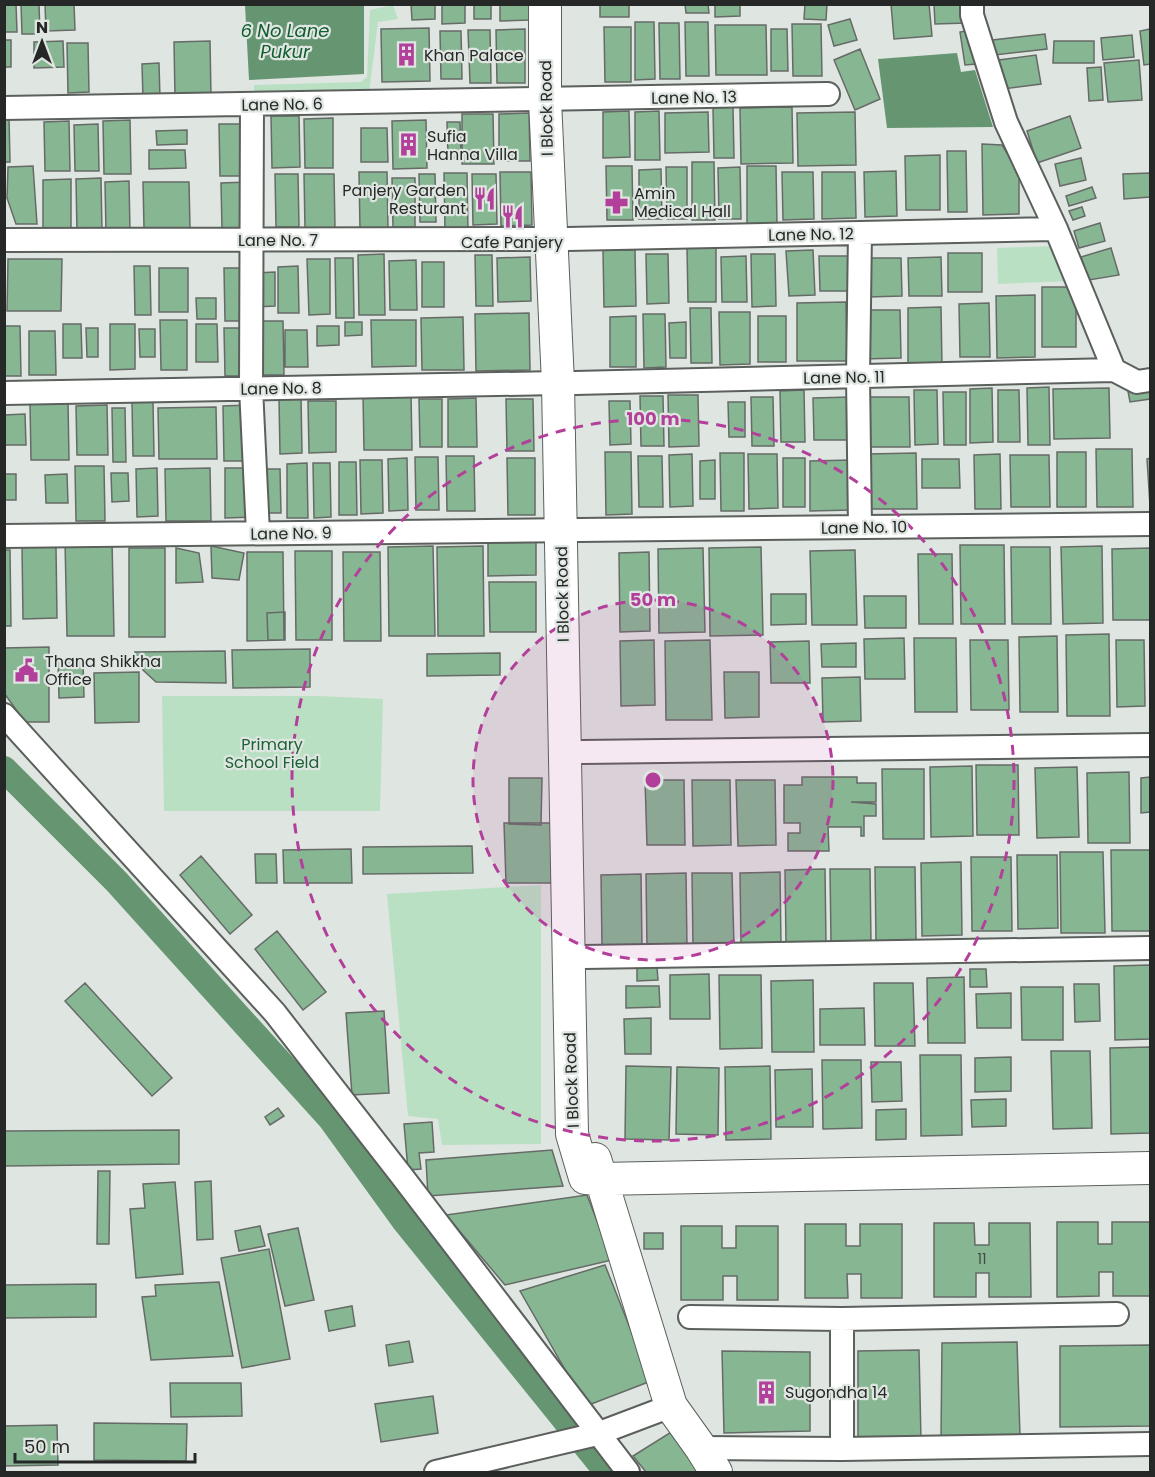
<svg xmlns="http://www.w3.org/2000/svg" width="1155" height="1477" font-family="Poppins,sans-serif">
<rect width="100%" height="100%" fill="#dfe5e0"/>
<!-- green -->
<path fill="#bae0c3" d="M393,5L398,19L378,22L369,93L254,96V85L361,82L367,77L370,10Z
M1054,246L1069,281L998,284L997,248Z
M162,696H319L383,699L380,811H164Z
M541,885V1144L442,1145L438,1119L408,1116L387,894Z"/>
<!-- water -->
<path fill="#669572" d="M245,5H364V74L249,80Z
M957,53L961,72L975,70L993,127L887,128L878,59Z"/>
<g fill="none" stroke-linecap="round" stroke-linejoin="round">
<!-- canal -->
<path stroke="#669572" stroke-width="26" d="M4,769L116,881L330,1118L403,1219L607,1472"/>
</g>
<!-- building -->
<path fill="#87b693" stroke="#666b67" stroke-width="1.5" d="M4,4H16L17,32H4Z
M21,4H39L40,34H22Z
M45,4H74L75,30L46,31Z
M411,4H435V19L412,20Z
M442,4H465V23L442,24Z
M474,4H491V19H474Z
M500,4H529V20L500,21Z
M600,4H629V17H600Z
M685,4H708L709,13H686Z
M715,4H740V16L715,17Z
M805,4H827L826,20L804,19Z
M891,4H929L932,36L894,39Z
M934,4H967V23L935,24Z
M850,19L857,40L834,46L828,25Z
M635,22H654L655,79L635,80Z
M685,22H708L709,76H686Z
M659,23H679L680,79H660Z
M792,24H821L822,76H793Z
M715,25H766L767,75H716Z
M604,27H631V82H605Z
M429,28L430,81L382,82L381,29Z
M525,29V83H497L496,30Z
M771,29H787L788,71H771Z
M1150,29V64L1144,65L1140,31Z
M468,30H490L491,83H470Z
M971,30L976,64L965,65L960,32Z
M440,31H461L462,79H441Z
M1045,34L1047,49L995,55L993,40Z
M1132,35L1134,57L1103,60L1101,38Z
M4,40H11V67H4Z
M63,41L64,67L34,68V42Z
M210,41L211,97H175L174,42Z
M1054,41H1094V63H1053Z
M67,43H88L89,92L68,93Z
M860,49L880,99L855,110L834,60Z
M1036,55L1041,84L1003,89L999,60Z
M1139,60L1142,100L1108,102L1104,63Z
M159,63L160,99H143L142,64Z
M1101,67L1103,100L1089,101L1087,68Z
M733,107L734,158H714L713,108Z
M792,107L793,163L741,164L740,108Z
M629,111L630,157L603,158V112Z
M659,111L660,160H635V112Z
M708,112L709,152L665,153V113Z
M855,112L856,165L798,166L797,113Z
M529,113L530,161H499V114Z
M462,114H493L494,164H462Z
M271,116H299L300,167L272,168Z
M1070,116L1081,148L1037,163L1027,131Z
M4,117H9L10,162H4Z
M333,118V168H305L304,119Z
M130,120L131,174H104L103,121Z
M426,120L427,168L393,169L392,121Z
M69,121L70,171H45L44,122Z
M447,122H460L461,158H448Z
M98,124L99,171H75L74,125Z
M219,124H251L252,176H220Z
M361,128H387L388,162H361Z
M187,130V144L157,145L156,131Z
M982,144L1002,145L1019,172V214L983,215Z
M149,150H185L186,168L149,169Z
M947,151H966L967,212H948Z
M940,155V210H906L905,156Z
M1081,158L1086,180L1060,186L1055,164Z
M692,162H714L715,220H692Z
M33,166L37,224H16L7,198L8,167Z
M606,166H632L633,220H607Z
M747,166H776L777,225H747Z
M666,167H687V219H667Z
M740,167L741,219H719L718,168Z
M661,169L662,219H639V170Z
M896,171L897,216L865,217L864,172Z
M359,172H387L388,228L360,229Z
M500,172H531L532,225L501,226Z
M782,172H813L814,219L783,220Z
M822,172H855L856,218L822,219Z
M444,173H467L468,232H445Z
M1150,173V197L1124,199L1123,174Z
M275,174H298L299,227H276Z
M304,174H334L335,228H305Z
M419,174H435L436,222H420Z
M472,174H496L497,224L473,225Z
M101,178L102,232L77,233L76,179Z
M392,178H415V227H393Z
M71,179V234H43V180Z
M129,181L130,232H106L105,182Z
M143,182H189L190,228H144Z
M248,182L249,230H222L221,183Z
M1092,187L1096,198L1069,206L1066,196Z
M1082,207L1085,216L1073,220L1069,211Z
M1100,223L1105,241L1079,248L1074,231Z
M687,248H716V302H688Z
M1111,248L1119,275L1089,280L1081,257Z
M603,250H635L636,306L604,307Z
M813,250L815,295L789,296L786,251Z
M948,253H982V292H948Z
M384,254L385,315H359L358,255Z
M646,254H668L669,303L647,304Z
M751,254H775L776,306L752,307Z
M475,255H492L493,306H476Z
M746,256L747,302H722L721,257Z
M819,256H851V291H820Z
M530,257L531,301L498,302L497,258Z
M941,257L942,296H909L908,258Z
M335,258H353L354,318H336Z
M868,258H901L902,296L868,297Z
M8,259H62L61,311H7Z
M307,259H330V314L309,315Z
M416,260L417,310H390L389,261Z
M422,262H444V307H422Z
M134,266H150L151,315H135Z
M298,266L299,313H278V267Z
M159,268H188V312H159Z
M224,268H247L248,321H225Z
M275,272V306L254,307V273Z
M1042,287H1076V347H1042Z
M1035,295V357L997,358L996,296Z
M196,298H216V319H197Z
M846,302L847,361H797V303Z
M989,303L990,357H960L959,304Z
M941,307L942,367H908V308Z
M690,308H711L712,363H691Z
M862,310H900L901,358L863,359Z
M719,312H750V364L720,365Z
M529,313L530,370L476,371L475,314Z
M643,314H665L666,367L644,368Z
M636,316V367H610V317Z
M758,316H786V362H758Z
M463,317L464,370H422L421,318Z
M160,320H187V370H161Z
M371,320H416V366L372,367Z
M253,321H283L284,375H254Z
M345,322H362V335L345,336Z
M686,322V358H670L669,323Z
M63,324H81L82,358H63Z
M110,324H135V369L110,370Z
M196,324H217L218,362H196Z
M4,326H20L21,376H4Z
M317,326H339V345L317,346Z
M86,328H98V357H87Z
M224,328H243L244,376H225Z
M139,329H155V357H140Z
M285,330H307L308,367H285Z
M29,331H55L56,375H29Z
M1150,382V399L1130,402L1127,386Z
M1049,387L1050,445H1028L1027,388Z
M992,388L993,442L970,443V389Z
M1109,388L1110,438L1054,439L1053,389Z
M804,390L805,442H781L780,391Z
M914,390H937L938,444L915,445Z
M998,390H1019L1020,442H998Z
M943,392H966V445H944Z
M411,393L412,450H364L363,394Z
M668,395H698L699,446L669,447Z
M640,396H663L664,446H641Z
M301,397L302,453L280,454L279,398Z
M751,397H773L774,446H752Z
M851,397L852,440H814L813,398Z
M866,397H909L910,447H867Z
M476,398L477,447H448V399Z
M419,399H442V447H420Z
M506,399H533L534,451H507Z
M68,401L69,460H31L30,402Z
M308,401H336V452L309,453Z
M609,401H630L631,444L610,445Z
M132,402H153L154,456H133Z
M728,402H745V437H729Z
M107,405L108,455H77L76,406Z
M249,405L250,461H224L223,406Z
M216,407L217,459H159L158,408Z
M112,408H125L126,462H113Z
M25,414L26,445H4V415Z
M1096,449H1132L1133,507H1097Z
M605,452H631L632,514L606,515Z
M1057,452H1086V507H1057Z
M720,453H744V511H721Z
M916,453L917,509H867V454Z
M692,454L693,506L670,507L669,455Z
M748,454H777L778,508L749,509Z
M1000,454L1001,509H975L974,455Z
M1010,455H1049L1050,507H1011Z
M446,456H474L475,511H447Z
M638,456H662L663,507H639Z
M415,457H438L439,510H416Z
M407,458L408,510L389,511L388,459Z
M507,458H535V515H508Z
M783,458H805V507H783Z
M1150,458V505L1147,459Z
M922,459H959L960,488H922Z
M360,460H382L383,513L361,514Z
M715,460V499H700V461Z
M851,460L852,510L810,511V461Z
M339,462H356L357,515H339Z
M307,463L308,518H287V464Z
M313,463H330L331,517L314,518Z
M75,466H104L105,521H76Z
M157,468L158,516L137,517L136,469Z
M210,468L211,521H166L165,469Z
M225,468H253L254,517L225,518Z
M260,469H280L281,513H261Z
M111,473H128L129,501L112,502Z
M4,474H16V500H4Z
M67,474L68,503H46L45,475Z
M65,541H112L114,636H67Z
M536,542V575L488,576V543Z
M960,545H1004L1005,624H961Z
M211,546L244,553L239,580L212,578Z
M433,546L435,636H389L388,547Z
M483,546L484,636H438L437,547Z
M1102,546L1103,623L1063,624L1061,547Z
M22,547H56L57,618L23,619Z
M761,547L763,635L710,636L709,548Z
M1011,547H1050L1051,624H1012Z
M129,548H165V637H129Z
M176,548L199,553L203,582L176,583Z
M703,548L705,632L659,633L658,549Z
M1150,548V620H1113L1112,549Z
M4,550H10L11,626H4Z
M855,550L857,625H812L810,551Z
M295,551H332V640H296Z
M247,552H283L284,640L247,641Z
M343,552H380L381,641H344Z
M649,552L650,631L620,632L619,553Z
M918,554H952L953,624H919Z
M489,582H536V632H490Z
M771,594H806V624L771,625Z
M864,596H906V628H865Z
M285,612V640H268L267,613Z
M1109,634L1110,716H1067L1066,635Z
M1057,636L1058,712H1020L1019,637Z
M904,638L905,679H865L864,639Z
M914,638H956L957,712H915Z
M654,640L655,705L621,706L620,641Z
M710,640L712,720H666L665,641Z
M970,640H1008L1009,710H971Z
M1116,640H1144L1145,706L1117,707Z
M809,641L810,683H771L770,642Z
M856,643V667H822L821,644Z
M49,647V722H25L4,693V648Z
M310,649V687L233,688L232,650Z
M225,651L226,683L156,682L143,670L135,652Z
M500,653V675L427,676V654Z
M58,660H83L84,697L59,698Z
M139,672V722L95,723L94,673Z
M724,672H759V717L725,718Z
M860,677L861,721L823,722L822,678Z
M976,765H1018L1019,835H977Z
M972,766L973,836L931,837L930,767Z
M1077,767L1079,837L1037,838L1035,768Z
M882,769H924V839H883Z
M1129,772L1130,843H1088L1087,773Z
M802,777H857V783H876V802H851L876,804V816H864V836H861V827H828L829,851H788V833H800V823H784V785H802Z
M1150,777V812L1141,813V778Z
M509,778H542L541,825L509,824Z
M645,780H684L685,845H647Z
M692,780H730L731,845L693,846Z
M736,780H775L776,845L738,846Z
M504,823H560L561,883H506Z
M472,846L473,873L363,874V847Z
M351,849L352,883H284L283,850Z
M1111,850H1150V931H1112Z
M1060,852H1103L1105,933H1061Z
M255,854H276L277,883H256Z
M1017,855H1057L1058,928L1018,929Z
M201,856L252,915L230,934L180,875Z
M971,857H1011L1012,931H972Z
M961,862L962,935L922,936L921,863Z
M875,867H915L916,940L876,941Z
M825,869L826,943L786,944L785,870Z
M830,869H870L871,943H831Z
M780,872L781,945L741,946L740,873Z
M686,873L687,947H647L646,874Z
M692,873H732L734,946L693,947Z
M641,874L642,947L602,948L601,875Z
M277,931L326,992L303,1010L255,949Z
M1150,965V1039L1115,1040L1114,966Z
M657,967L658,980L637,981V968Z
M970,969H986L987,987H970Z
M709,974L710,1019H670V975Z
M719,975H761L762,1048L720,1049Z
M964,977L965,1043H928L927,978Z
M813,980L814,1052H772L771,981Z
M85,983L172,1078L152,1096L65,1001Z
M874,983H913L915,1046H875Z
M1074,984H1099L1100,1021L1075,1022Z
M626,986H659L660,1007L626,1008Z
M1021,987H1063V1040H1022Z
M1011,993V1028H977L976,994Z
M864,1008L865,1045H820V1009Z
M384,1011L389,1093L352,1095L346,1013Z
M651,1018V1054H625L624,1019Z
M1150,1047V1133L1111,1134L1110,1048Z
M1051,1051H1090L1092,1128L1053,1129Z
M920,1055H961L962,1135L921,1136Z
M1011,1057V1091L975,1092V1058Z
M822,1060H861L862,1128L823,1129Z
M871,1062H901L902,1101L872,1102Z
M626,1066L671,1067L669,1140L625,1139Z
M770,1066L771,1139L726,1140L725,1067Z
M677,1067L719,1068L718,1135L676,1134Z
M812,1069L813,1127H776L775,1070Z
M1006,1099V1126L972,1127L971,1100Z
M278,1108L284,1116L270,1125L265,1117Z
M906,1109V1139L876,1140V1110Z
M432,1122L434,1152L419,1153L421,1169L408,1170L404,1124Z
M179,1130V1164L4,1166V1131Z
M552,1150L563,1186L428,1196L426,1160Z
M98,1171H110L109,1244H97Z
M211,1181L213,1239L197,1240L195,1182Z
M175,1182L183,1274L136,1278L130,1209L145,1208L143,1184Z
M587,1195L612,1260L505,1285L446,1215Z
M1057,1222H1098V1244H1112V1222H1150V1296H1113V1272H1099V1296L1057,1297Z
M934,1223H974L975,1245H989V1223H1030L1031,1297H989V1273H976V1297H934Z
M805,1224H846V1246H860V1224H902V1298H861V1274H847L848,1298H805Z
M260,1226L265,1246L239,1251L235,1231Z
M681,1226H722V1248H736V1226H778V1300H737V1276H723V1300H681Z
M298,1228L314,1300L285,1306L268,1234Z
M644,1233H663V1249H644Z
M269,1249L290,1359L242,1368L221,1258Z
M605,1265L651,1381L586,1406L520,1291Z
M219,1282L233,1356L151,1360L142,1297L156,1296L155,1285Z
M96,1284V1317L4,1318V1285Z
M352,1306L355,1326L329,1331L325,1311Z
M409,1341L413,1362L389,1366L386,1345Z
M1017,1342L1020,1436L941,1437L942,1343Z
M1150,1345V1426L1060,1427V1346Z
M919,1350L921,1440L858,1443V1351Z
M722,1351L810,1352V1431L724,1433Z
M170,1383H241L242,1416L171,1417Z
M433,1396L438,1433L381,1442L375,1404Z
M94,1423L187,1424L186,1461L94,1460Z
M57,1425L58,1465L4,1466V1426Z
M676,1429L702,1472H646L633,1456Z"/>
<g fill="none" stroke-linecap="round" stroke-linejoin="round">
<defs>
<path id="street" d="M972,4V15L1006,122L1056,229L1114,370
M252,104L251,388L258,533
M4,108L828,94
M860,233L858,376L860,527
M567,239L1056,229
M4,240L551,239
M575,383L1114,370L1137,382L1150,380
M4,393L558,383
M4,536L1150,524
M4,715L275,1013L401,1175L628,1472
M582,752L1150,745
M583,957L1150,948
M690,1317L842,1319L1117,1314
M701,1448L842,1449V1319
M842,1449L1150,1444
M436,1472L597,1434L671,1406"/>
<path id="secondary" d="M545,4V100L558,383L572,1134L585,1178L600,1179L1150,1168
M595,1159L671,1406L701,1448L716,1472"/>
</defs>
<!-- street casing -->
<use href="#street" stroke="#5b605c" stroke-width="26"/>
<!-- secondary casing -->
<use href="#secondary" stroke="#5b605c" stroke-width="34"/>
<!-- street -->
<use href="#street" stroke="#fff" stroke-width="22"/>
<!-- secondary -->
<use href="#secondary" stroke="#fff" stroke-width="32"/>
</g>
<!-- distance rings -->
<circle cx="653" cy="780" r="180" fill="#b23f9a" fill-opacity=".12"/>
<g fill="none" stroke="#b23f9a" stroke-width="3" stroke-dasharray="10 8">
<circle cx="653" cy="780" r="180"/>
<circle cx="653" cy="780" r="361"/>
</g>
<!-- icons -->
<defs>
<symbol id="building-bare" viewBox="-9 -9 18 18"><path d="M-4-6H4V6H1V3H-1V6H-4ZM-2.5-4.3h1.7v1.8h-1.7ZM.8-4.3h1.7v1.8H.8ZM-2.5-1h1.7V.8h-1.7ZM.8-1h1.7V.8H.8Z" fill="#b23f9a" stroke="#dfe5e0" stroke-width="2.5" paint-order="stroke"/></symbol>
<symbol id="restaurant-bare" viewBox="-9 -9 18 18"><path d="M-5-6h1v4h1v-4h1v4h1v-4h1v5L-1.5 .5V6h-2V.5L-5-1ZM5-6V6H3V1.5H1.5Q1.5-4 5-6Z" fill="#b23f9a" stroke="#dfe5e0" stroke-width="2.5" paint-order="stroke"/></symbol>
<symbol id="pharmacy-bare" viewBox="-9 -9 18 18"><path d="M-2-6h4v4h4v4h-4v4h-4v-4h-4v-4h4Z" fill="#b23f9a" stroke="#dfe5e0" stroke-width="2.5" paint-order="stroke"/></symbol>
<symbol id="civic-bare" viewBox="-9 -9 18 18"><path d="M-.6-6.5H3V-4.5H.6V-3L4-1V1h2V6H-6V1h2V-1L-.6-3ZM-1.2 2.5V6h2.4V2.5Z" fill="#b23f9a" stroke="#dfe5e0" stroke-width="2.5" paint-order="stroke"/></symbol>
</defs>
<g fill-rule="evenodd">
<use href="#building-bare" x="390" y="38" width="33" height="33"/>
<use href="#building-bare" x="392" y="128" width="33" height="33"/>
<use href="#restaurant-bare" x="468" y="182" width="33" height="33"/>
<use href="#pharmacy-bare" x="600" y="186" width="33" height="33"/>
<use href="#restaurant-bare" x="496" y="200" width="33" height="33"/>
<use href="#civic-bare" x="10" y="654" width="33" height="33"/>
<use href="#building-bare" x="750" y="1376" width="33" height="33"/>
</g>
<g text-anchor="middle" stroke-width="4.5" stroke-linejoin="round" paint-order="stroke">
<!-- number labels -->
<g font-size="14" fill="#3e4c41">
<text x="982" y="1264">11</text>
</g>
<!-- poi labels -->
<g font-size="16" fill="#252826" stroke="#dfe5e0" text-anchor="start">
<text x="424" y="61">Khan Palace</text>
<text x="427" y="142">Sufia<tspan x="427" dy="18">Hanna Villa</tspan></text>
<text x="466" y="196" text-anchor="end">Panjery Garden<tspan x="466" dy="18">Resturant</tspan></text>
<text x="634" y="199">Amin<tspan x="634" dy="18">Medical Hall</tspan></text>
<text x="512" y="248" text-anchor="middle">Cafe Panjery</text>
<text x="45" y="667">Thana Shikkha<tspan x="45" dy="18">Office</tspan></text>
<text x="785" y="1398">Sugondha 14</text>
</g>
<!-- street labels -->
<g font-size="16" fill="#252826" stroke="#dfe5e0">
<text transform="translate(694 97) rotate(-1)" y="6">Lane No. 13</text>
<text transform="translate(282 104) rotate(-1)" y="6">Lane No. 6</text>
<text transform="translate(546 108) rotate(-91)" y="6">I Block Road</text>
<text transform="translate(811 234) rotate(-1)" y="6">Lane No. 12</text>
<text x="278" y="246">Lane No. 7</text>
<text transform="translate(844 377) rotate(-1)" y="6">Lane No. 11</text>
<text transform="translate(281 388) rotate(-1)" y="6">Lane No. 8</text>
<text transform="translate(864 527) rotate(-1)" y="6">Lane No. 10</text>
<text transform="translate(291 533) rotate(-1)" y="6">Lane No. 9</text>
<text transform="translate(562 594) rotate(-91)" y="6">I Block Road</text>
<text transform="translate(571 1080) rotate(-92)" y="6">I Block Road</text>
</g>
<!-- park labels -->
<g font-size="16" fill="#1b6336" stroke="#dfe5e0">
<text x="272" y="750">Primary<tspan x="272" dy="18">School Field</tspan></text>
</g>
<!-- water labels -->
<g font-size="18" font-style="italic" fill="#125d30" stroke="#dfe5e0">
<text x="285" y="37">6 No Lane<tspan x="285" dy="21">Pukur</tspan></text>
</g>
</g>
<circle cx="653" cy="780" r="9" fill="#b23f9a" stroke="#dfe5e0" stroke-width="3"/>
<g font-size="18" text-anchor="middle" font-weight="bold" fill="#b23f9a" stroke="#dfe5e0" stroke-width="4.5" stroke-linejoin="round" paint-order="stroke">
<text x="653" y="425">100 m</text>
<text x="653" y="606">50 m</text>
</g>
<!-- border -->
<rect width="1155" height="1477" fill="none" stroke="#252826" stroke-width="12"/>
<!-- north arrow -->
<g transform="translate(42 42)" stroke="#dfe5e0" stroke-width="4.5" paint-order="stroke">
<path d="M0-4.5L10 22L0 15L-10 22Z" fill="#252826"/>
<text y="-9" font-size="16" font-weight="bold" text-anchor="middle" fill="#252826">N</text>
</g>
<!-- scale -->
<path d="M15 1453v9h180v-9" fill="none" stroke="#252826" stroke-width="3"/>
<text x="24" y="1453" font-size="18" fill="#252826" stroke="#dfe5e0" stroke-width="4.5" paint-order="stroke">50 m</text>
</svg>
